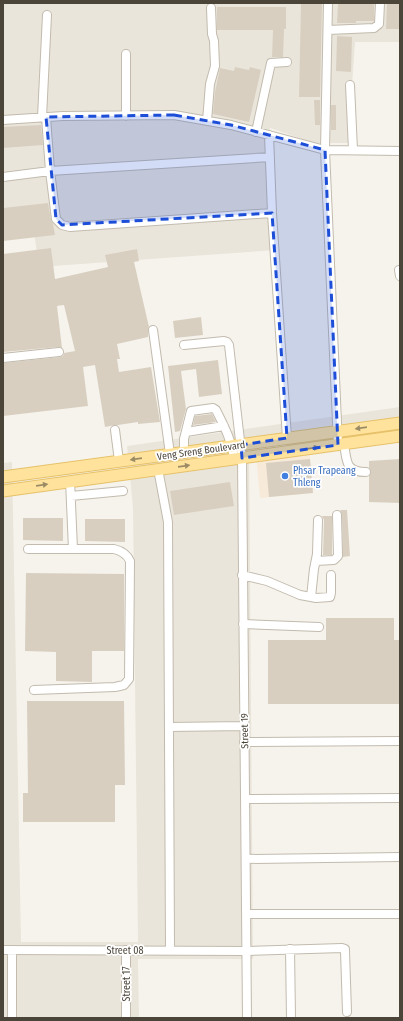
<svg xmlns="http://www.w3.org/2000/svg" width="403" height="1021" font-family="'Fira Sans Condensed',sans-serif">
<rect width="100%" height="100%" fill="#f6f3ec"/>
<!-- residential -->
<path fill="#eae5da" d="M3,3H400V42H355L348,143H314L270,128L276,250L39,267L31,212L3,216Z
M400,407V428L249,448L253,959H138L139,1018H3V463L12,462L21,942H138L133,508L127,446Z"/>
<!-- commercial -->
<path fill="#f7ead8" d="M309,447L313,493L260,498L256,454Z"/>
<!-- building -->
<path fill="#d8cfc1" d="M301,3H322L320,97H299Z
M338,3H374V21H356V23H337Z
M387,3H400V29H386Z
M217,7H286V29H284L283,57H272L273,30H217Z
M337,36L352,37L351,72L336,71Z
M235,67L249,70L250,67L261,70L249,122L213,114L215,92L220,68L234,71Z
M314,100H320V125H315Z
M331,105H336V130H331Z
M41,125L43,145L3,148V127Z
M48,203L51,220L53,224L55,235L3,241V208Z
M51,248L55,279L108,267L105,255L137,249L139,261L134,262L149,327L148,330V337L117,344L120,359H117L119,372L151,367L160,422L138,424V422L118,425H115L105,427L95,365L83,367L88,406L3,416V363L60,357L63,356L64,353L75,351L64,305L57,306L62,348L58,347L3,352V254Z
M201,317L203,335L175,338L173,321Z
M218,360L222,394L199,397L196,369L181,371L186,409L180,431L175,432L168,366Z
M212,414L216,422L193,425L195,416Z
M310,459L313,493L269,497L266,463Z
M400,459V503L369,502V476L371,472L369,468V461Z
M230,482L234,506L174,515L170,491Z
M340,510H347L350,556L343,557L342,515Z
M322,516H332V555H323L324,520Z
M23,518H63V541L23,540Z
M85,519H125V542L85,541Z
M26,573L124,574V651H92V682L56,681V652L25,651Z
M326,618H394V640H400V704H268V640H326Z
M27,701H124L125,785H115V822H23V793H28Z"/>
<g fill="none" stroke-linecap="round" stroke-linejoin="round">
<defs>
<path id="minor" d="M328,3L325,150L338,445
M328,30L374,28L379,24L380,3
M350,85L353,150
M126,116V54
M42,117L47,15
M46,117L50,171L56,219L62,225L70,227L272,213
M3,120L63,116L174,115L231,125L325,150L400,151
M207,121L210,84L215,66L214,41L212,34L211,8
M256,132L271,63L287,62
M269,135L272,213L287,438
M3,177L50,171L270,157
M399,270L400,276
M153,330L170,454
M184,345L224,341L227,342L229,345L242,458L247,1018
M3,358L59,352
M115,430L119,461
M186,432L224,426
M344,444C347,461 345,472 366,472
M184,453V439L191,411L213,408L216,410C224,426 232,441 234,459
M158,469L168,522L170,950
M70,481L73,549
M71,496L123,491
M28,549H114C122,551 127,554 130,561L129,679L124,685L115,687L34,690
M316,561L334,560L338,556L337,515
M242,575L267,581L300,595L311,597L314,569L317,554L318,520
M311,597L316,598L330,597L331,593V575
M243,624L319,627
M169,727L244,726
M244,742L400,741
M245,799L400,798
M246,859L400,857
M246,914H400
M290,949L291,1018
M3,950L247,951L342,948L345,949V951L347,1012
M12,950V1018
M126,950V1018"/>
<path id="major" d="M3,477L400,423
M3,491L400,436"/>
</defs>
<!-- minor casing -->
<use href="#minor" stroke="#c2bbae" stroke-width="10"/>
<!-- major casing -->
<use href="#major" stroke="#e6c16a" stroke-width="13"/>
<!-- minor -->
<use href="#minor" stroke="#fff" stroke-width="8"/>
<!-- major -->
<use href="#major" stroke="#ffe39c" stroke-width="11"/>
</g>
<!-- one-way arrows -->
<defs><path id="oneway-solid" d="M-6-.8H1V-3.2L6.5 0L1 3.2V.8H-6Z"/></defs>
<g fill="#9c8c66">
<use href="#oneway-solid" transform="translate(361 428) rotate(172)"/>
<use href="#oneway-solid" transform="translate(313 448) rotate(-8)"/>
<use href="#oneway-solid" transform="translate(136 459) rotate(172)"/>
<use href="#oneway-solid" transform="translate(184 466) rotate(-8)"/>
<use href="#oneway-solid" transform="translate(42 485) rotate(-8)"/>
</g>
<!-- marked area -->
<path fill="#1d4ed8" fill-opacity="0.2" stroke="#1d4ed8" stroke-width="3" stroke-dasharray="8 5" stroke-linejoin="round" d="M174,115L231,125L325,150L338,445L242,458L241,445L287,438L272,213L62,225L56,219L46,117Z"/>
<!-- markers -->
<circle fill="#3f7fe0" stroke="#fff" stroke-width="1.5" cx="285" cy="476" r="4"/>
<g text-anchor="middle" stroke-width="3.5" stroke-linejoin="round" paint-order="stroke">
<!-- street labels -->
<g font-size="10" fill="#4b4439" stroke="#fff">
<text transform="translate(201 450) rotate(-8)" y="4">Veng Sreng Boulevard</text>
<text transform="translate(244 731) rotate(-91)" y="4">Street 19</text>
<text x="125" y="954">Street 08</text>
<text transform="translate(126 984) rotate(-90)" y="4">Street 17</text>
</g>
<!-- shop labels -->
<g font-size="10" fill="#366cbe" stroke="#fff" text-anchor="start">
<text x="293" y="474">Phsar Trapeang<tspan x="293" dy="12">Thleng</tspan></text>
</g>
</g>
<!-- border -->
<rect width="403" height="1021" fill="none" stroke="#4b4439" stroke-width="8"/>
</svg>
